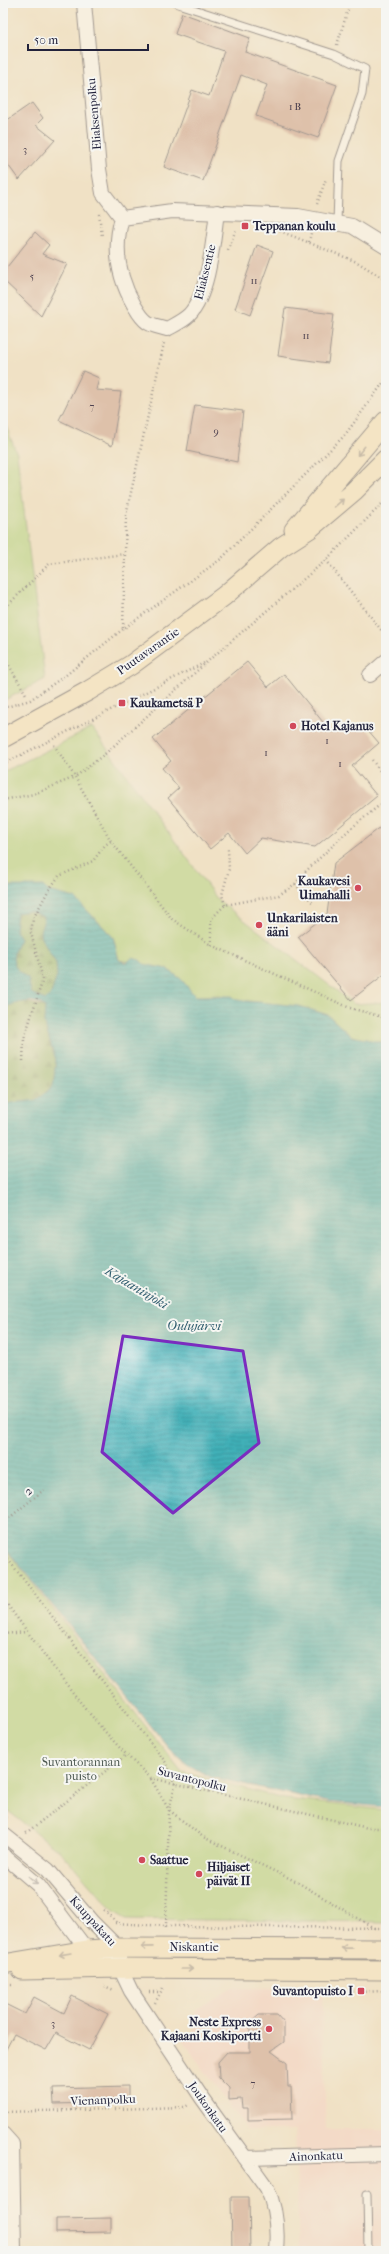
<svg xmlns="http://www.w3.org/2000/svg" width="389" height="2254" font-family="'IM FELL French Canon',serif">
<defs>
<pattern id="forest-firs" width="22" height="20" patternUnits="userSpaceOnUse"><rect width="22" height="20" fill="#88b56c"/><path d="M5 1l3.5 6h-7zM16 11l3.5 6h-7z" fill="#6f935a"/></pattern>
<pattern id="water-rules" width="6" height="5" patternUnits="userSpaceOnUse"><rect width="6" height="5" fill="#40b0b8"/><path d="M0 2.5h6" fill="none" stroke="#358f97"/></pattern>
</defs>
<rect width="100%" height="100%" fill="#f6f6f2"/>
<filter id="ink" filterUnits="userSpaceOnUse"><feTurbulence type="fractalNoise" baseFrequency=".025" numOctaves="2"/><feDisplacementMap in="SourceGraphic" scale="8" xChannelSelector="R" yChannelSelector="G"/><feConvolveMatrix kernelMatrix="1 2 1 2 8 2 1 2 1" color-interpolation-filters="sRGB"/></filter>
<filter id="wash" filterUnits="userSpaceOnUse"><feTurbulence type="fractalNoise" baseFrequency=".012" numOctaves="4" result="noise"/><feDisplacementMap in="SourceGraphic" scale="16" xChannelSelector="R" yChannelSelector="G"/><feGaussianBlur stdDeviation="0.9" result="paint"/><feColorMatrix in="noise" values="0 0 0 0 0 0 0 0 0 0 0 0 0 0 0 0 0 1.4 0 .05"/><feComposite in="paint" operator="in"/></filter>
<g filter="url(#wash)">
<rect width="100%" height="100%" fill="#f0e1c5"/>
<!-- built -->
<path fill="#f7d0c9" d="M232,1988H309L322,1995L326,2129H386V2251H299L295,2130H247L181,2038L193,2036L196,2010Z"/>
<!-- forest -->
<path fill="url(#forest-firs)" stroke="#556c54" d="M29,911L42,916L44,920L40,932L41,938L56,963L57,976L51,994L45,1000L31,993L28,978C10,967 10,957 20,939L15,929L17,913Z
M22,1001L45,1007L44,1023L56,1060L53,1086L37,1100L4,1105L3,1015L5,1007Z"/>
<!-- park -->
<path fill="#abd37d" stroke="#667a5c" d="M3,419L17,454L45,679L3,701Z
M92,728L218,900L354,1004L386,1002V1043L351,1036L328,1015L299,1006L237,1000L220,995L195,996L181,979L167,969L119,960L113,937L75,898L48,891L3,886V772Z
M3,1546L182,1772L284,1799L386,1810V1922L126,1919L114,1912L62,1853L3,1807Z"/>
<!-- water -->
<path fill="url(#water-rules)" stroke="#31697a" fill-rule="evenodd" d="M3,886H43L48,891L75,898L113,937L119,960L126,963L132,958L140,960L144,964L167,969L181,979L195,996H232L237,1000L299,1006L328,1015L351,1036L386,1043V1807L328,1802L210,1777L187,1764L169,1748L3,1545V1104L37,1100L53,1086L56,1060L44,1023L45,1007C34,997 17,1003 5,1007L3,1015ZM29,911L42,916L44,920L40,932L41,938L56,963L57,976L51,994L45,1000L31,993L28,978C10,967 10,957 20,939L15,929L17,913Z"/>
<g id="blocks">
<!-- building -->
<path fill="#c8998b" d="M182,13L250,38L245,52L337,85L318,138L256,116L267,85L241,75L203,181L164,167L192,90L209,96L224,51L175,34Z
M32,103L43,118L36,125L55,140L19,180L3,158V123Z
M35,232L49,245L42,254L67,264L41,316L3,280V272Z
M257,245L273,251L250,315L235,309Z
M285,308L334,314L328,363L278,356Z
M83,371L99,378L96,390L121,392L112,446L59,420Z
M195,405L243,411L237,462L187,451Z
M247,662L268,687L284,674L331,732L367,729L379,743L352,766L377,796L315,847L261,838L245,853L229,833L210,849L168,798L179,788L162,768L171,761L153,739Z
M386,823V973L351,1000L298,937L327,914L334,863Z
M72,1996L108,2014L89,2050L56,2033L46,2050L14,2034L3,2055V2003L25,2014L34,1997L64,2013Z
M259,2015H277L284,2023V2042L271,2051L287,2063L288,2087H291L292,2119L248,2120V2108H242L241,2099L229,2100V2088L219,2078L218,2062L227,2052H250V2023Z
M128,2086V2102L54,2104L53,2088Z
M231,2197H249L250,2251H232Z
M111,2218V2232L56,2233V2219Z"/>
</g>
</g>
<g filter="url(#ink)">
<use href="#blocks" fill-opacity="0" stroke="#413f50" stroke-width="1"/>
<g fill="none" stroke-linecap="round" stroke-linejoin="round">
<defs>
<path id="lane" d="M178,4L334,54L365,69L362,94L339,161L337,223
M367,2194L368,2251"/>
<path id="street" d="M84,3L99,169L103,193L122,218
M122,218L172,211L298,216L352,226L386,247
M122,218C113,249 118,277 134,305C137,310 141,318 147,322C152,326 162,327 167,329C174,325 183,321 189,315C209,294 213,241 217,212
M370,675L386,661
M3,1834L48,1870L92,1922L118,1948L120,1968L131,1991L202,2098L267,2188C276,2208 278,2229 276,2251
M3,1855L38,1885L87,1950L119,1968
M3,2134L12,2144L14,2251
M245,2158L386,2154"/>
<path id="secondary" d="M294,530L386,421
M3,738L88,691L131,665L224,596L281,547L309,529L354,491L386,459
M3,1964L87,1950L118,1948L386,1949
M22,1970L120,1968L386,1970"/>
</defs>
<!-- lane casing -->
<use href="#lane" stroke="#413f50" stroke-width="9"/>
<!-- street casing -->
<use href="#street" stroke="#413f50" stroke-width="16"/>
<!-- secondary casing -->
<use href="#secondary" stroke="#413f50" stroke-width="21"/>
<!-- path -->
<path stroke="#413f50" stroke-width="2.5" stroke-dasharray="1 3" stroke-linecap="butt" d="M337,45L350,3
M317,204L326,179
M99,214L102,236
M280,231L357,262L386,280
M309,242L311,233
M228,250L236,229
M326,560L386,636
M3,610L49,564L124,554
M123,628L126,515L164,343
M3,655L27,696
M3,708L30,700L66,675L123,629L221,559L345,435L386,379
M54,745L75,777L106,753L208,661L326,560L386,500
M372,760L386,779
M3,764L204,663
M3,800L34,794L75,777L111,841L172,919L211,945L350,1008L386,1018
M295,884L313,903
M225,905L222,895L229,869L228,849
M211,945V919L225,905L279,895L295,884L304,873L349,830L386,800
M23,1061L24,1039L43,979L31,933L33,919L48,891L59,876L93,861L105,845L111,841
M3,1414L5,1412
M3,1523L46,1488
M3,1553L167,1764L175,1785L169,1810L203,1837L297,1882L374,1928
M3,1599C49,1660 94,1728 151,1778L368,1828H386
M3,1634L27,1632
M151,1779L169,1810L166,1926L386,1928
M3,1815L9,1820
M26,1833L125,1756
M104,1910L118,1923
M115,1923L166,1926V1931
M3,1986L12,1985
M104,1986L114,1990
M329,1988L357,1992L386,1991
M149,1992H161
M155,2003L164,1986
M3,2112L185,2107L190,2104"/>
<!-- lane -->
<use href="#lane" stroke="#fff" stroke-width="7"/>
<!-- street -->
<use href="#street" stroke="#fff" stroke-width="14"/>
<!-- secondary -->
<use href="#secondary" stroke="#f8e7c3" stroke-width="19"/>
</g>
<!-- one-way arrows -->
<defs><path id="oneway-shaft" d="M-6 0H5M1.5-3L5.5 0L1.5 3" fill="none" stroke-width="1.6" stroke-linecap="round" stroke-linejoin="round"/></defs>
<g stroke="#988e86">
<use href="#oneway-shaft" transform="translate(361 451) rotate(129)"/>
<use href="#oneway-shaft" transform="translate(339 503) rotate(-41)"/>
<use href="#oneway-shaft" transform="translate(147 1947) rotate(179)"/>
<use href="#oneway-shaft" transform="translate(347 1948) rotate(-179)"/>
<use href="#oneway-shaft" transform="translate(65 1954) rotate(170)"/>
<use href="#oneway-shaft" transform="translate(187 1969)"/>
</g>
<use stroke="#9c9ca7" href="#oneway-shaft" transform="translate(33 1880) rotate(40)"/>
</g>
<!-- marked area -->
<path d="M0 0H389V2254H0ZM123,1336L243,1351L259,1443L173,1513L102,1452Z" fill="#f0e1c5" fill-opacity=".55" fill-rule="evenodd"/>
<path fill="none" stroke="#7b2cbf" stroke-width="3" stroke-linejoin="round" d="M123,1336L243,1351L259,1443L173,1513L102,1452Z"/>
<!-- markers -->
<g fill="#d1495b" stroke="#f6f6f2" stroke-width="1.5">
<rect x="241" y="222" width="8" height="8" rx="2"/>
<rect x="118" y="699" width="8" height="8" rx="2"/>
<circle cx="293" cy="726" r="4"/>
<circle cx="358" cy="888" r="4"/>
<circle cx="259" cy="925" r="4"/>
<circle cx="142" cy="1860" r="4"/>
<circle cx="199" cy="1874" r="4"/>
<rect x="357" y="1987" width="8" height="8" rx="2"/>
<circle cx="269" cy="2029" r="4"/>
</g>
<g text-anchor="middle" stroke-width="4" stroke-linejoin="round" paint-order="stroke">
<!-- number labels -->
<g font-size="10" fill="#4c404f">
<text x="295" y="110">1 B</text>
<text x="25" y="153">3</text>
<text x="32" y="280">5</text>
<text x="254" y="284">11</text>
<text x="306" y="339">11</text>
<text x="92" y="410">7</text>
<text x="216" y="435">9</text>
<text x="327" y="744">1</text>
<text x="266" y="756">1</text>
<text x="340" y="767">1</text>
<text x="53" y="2027">3</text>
<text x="253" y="2087">7</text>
</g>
<!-- street labels -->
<g font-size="12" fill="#22223b" stroke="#f6f6f2">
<text transform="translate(94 114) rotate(-95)" y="4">Eliaksenpolku</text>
<text transform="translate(205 272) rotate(-76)" y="4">Eliaksentie</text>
<text transform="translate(148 651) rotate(-35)" y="4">Puutavarantie</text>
<text transform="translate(28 1491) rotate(-39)" y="4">2</text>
<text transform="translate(192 1779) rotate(14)" y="4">Suvantopolku</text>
<text transform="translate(93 1921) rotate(48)" y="4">Kauppakatu</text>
<text x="194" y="1951">Niskantie</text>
<text transform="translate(103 2100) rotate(-2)" y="4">Vienanpolku</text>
<text transform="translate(208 2107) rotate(55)" y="4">Joukonkatu</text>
<text transform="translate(316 2156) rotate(-2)" y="4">Ainonkatu</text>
</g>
<!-- poi labels -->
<g font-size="12" font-weight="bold" fill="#22223b" stroke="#f6f6f2" text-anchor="start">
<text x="253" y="230">Teppanan koulu</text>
<text x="130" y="707">Kaukametsä P</text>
<text x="301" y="730">Hotel Kajanus</text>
<text x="350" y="885" text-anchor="end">Kaukavesi<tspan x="350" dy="14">Uimahalli</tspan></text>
<text x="267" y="922">Unkarilaisten<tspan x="267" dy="14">ääni</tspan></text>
<text x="150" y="1864">Saattue</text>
<text x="207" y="1871">Hiljaiset<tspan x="207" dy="14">päivät II</tspan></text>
<text x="353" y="1995" text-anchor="end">Suvantopuisto I</text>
<text x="261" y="2026" text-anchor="end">Neste Express<tspan x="261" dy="14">Kajaani Koskiportti</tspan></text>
</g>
<!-- park labels -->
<g font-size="12" fill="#4b574f" stroke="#f6f6f2">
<text x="81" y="1766">Suvantorannan<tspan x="81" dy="14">puisto</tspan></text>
</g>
<!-- water labels -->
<g font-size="13" font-style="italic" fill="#2e5b6d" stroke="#f6f6f2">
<text transform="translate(137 1287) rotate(31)" y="5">Kajaaninjoki</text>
<text x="194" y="1330">Oulujärvi</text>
</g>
</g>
<!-- margin -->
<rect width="389" height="2254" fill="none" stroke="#f6f6f2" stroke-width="16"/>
<!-- scale -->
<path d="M28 44v6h120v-6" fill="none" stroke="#22223b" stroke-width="2"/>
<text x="34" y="44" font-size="12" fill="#22223b" stroke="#f6f6f2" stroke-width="3" paint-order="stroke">50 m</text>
</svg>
